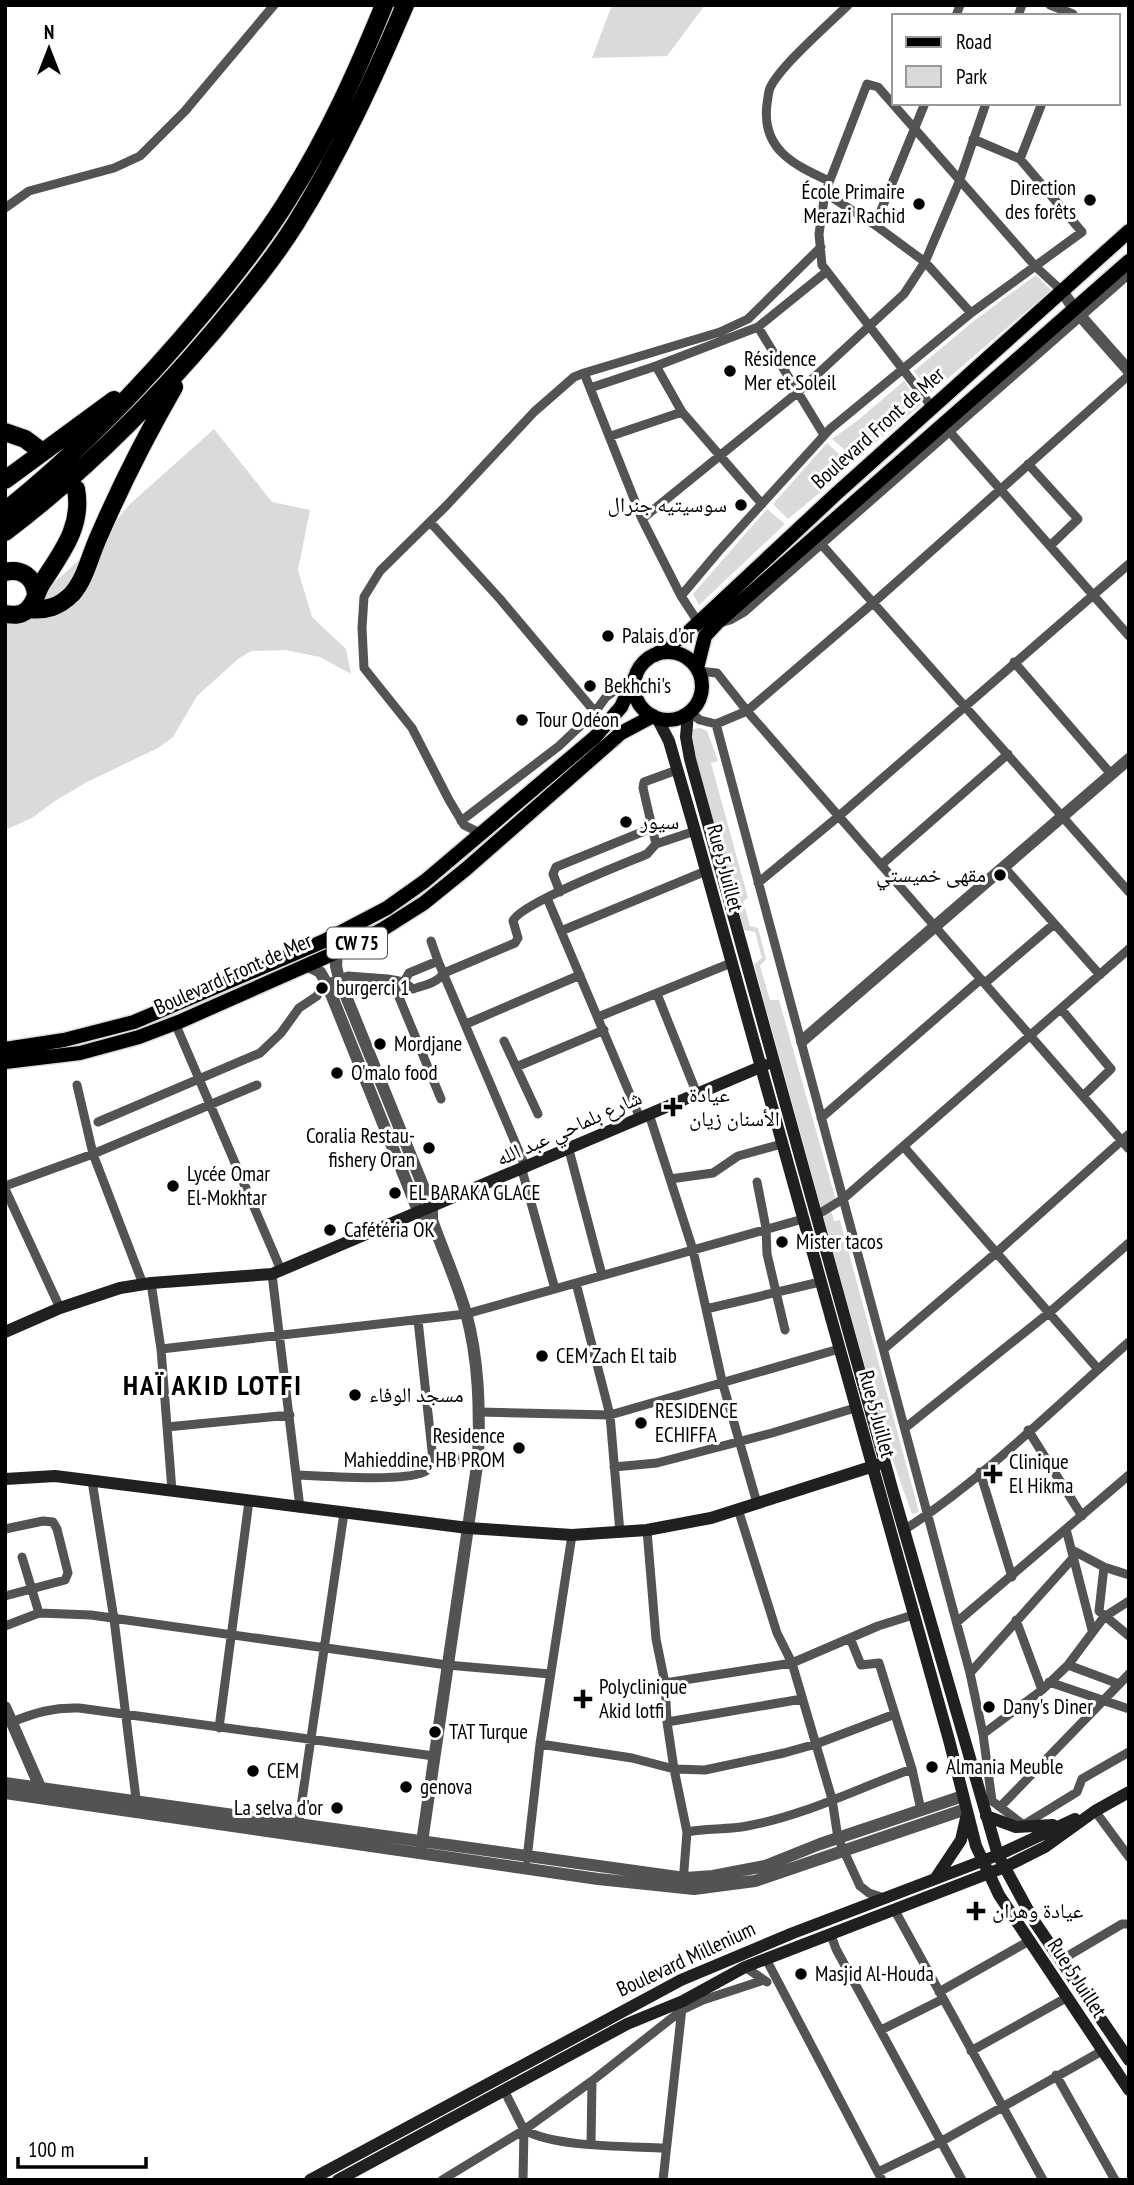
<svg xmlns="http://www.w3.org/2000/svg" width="1134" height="2185" font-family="'PT Sans Narrow','Noto Naskh Arabic',sans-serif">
<rect width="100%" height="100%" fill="#fff"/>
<!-- green -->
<path fill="#dadada" d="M612,5H705L667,56L592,58Z
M1036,275L1051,290L931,393L914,371L975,320Z
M904,381L921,405L856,459L832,439L857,421Z
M214,429L272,502L310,510L298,570L312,617L346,649L351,674L320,657L285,650L251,651L238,659L197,696L173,737L158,748L87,782L55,801L32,818L5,830V626L93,548L130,504Z
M827,443L849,463L829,485L788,519L773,504Z
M767,509L785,524L699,605L693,594Z
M700,728L707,731L718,761L711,763L748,898L743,901L750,926L758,928L766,959L760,966L770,1000H779L836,1201L829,1203L834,1221L840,1220L919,1512L912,1514L883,1433L756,972L754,964L762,958L755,932L744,930L695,755L692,729Z"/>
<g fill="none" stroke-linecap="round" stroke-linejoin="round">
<defs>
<path id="primary" d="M634 686a34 34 0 1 1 68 0a34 34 0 1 1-68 0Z
M655,655L685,635L836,494L1129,231
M697,668L705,636L718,622L1129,261
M5,1049L64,1040L134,1022L324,941L387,908L425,881L595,737L621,707L636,675
M5,1062L80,1053L139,1037L181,1021L355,944L383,929L424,903L466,869L621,733L653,716"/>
<path id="motorway" d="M5,432L25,439L37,448
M5,480L114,400
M5,511C79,452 144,384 204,312C235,275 265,237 290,196C328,136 357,71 384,5
M5,532C82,474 150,406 212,333C241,298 271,263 296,223C339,154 373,80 405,5
M5,572C22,568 34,577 36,594
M28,609C46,611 59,607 72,594C86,578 90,555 99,536C121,485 147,434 174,387
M5,614C13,615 19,616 26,611C35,605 36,592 42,583C61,553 83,527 76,489"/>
</defs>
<!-- primary casing -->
<use href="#primary" stroke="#dbdbdb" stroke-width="17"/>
<!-- motorway casing -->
<use href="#motorway" stroke="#dbdbdb" stroke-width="20"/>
<!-- minor -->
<path stroke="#535353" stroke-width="9" d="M1050,5L1073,14
M956,16L960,5
M1018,16L1022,5
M973,139L1020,159
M829,181C794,165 761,149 767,104C768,99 768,93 770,88C780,66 829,24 848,5
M825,193L819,234L822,265L932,407
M5,208L29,191L114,168L140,156L185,111L274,5
M875,225L925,103
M971,313L925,262L875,225L825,193L867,84L878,87L1036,267L1062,291
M758,327L826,272
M656,366L758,327L824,435
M584,373L720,332L748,319L821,247
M590,388L656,366L682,412L611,436
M682,412L762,504
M949,431L1129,636
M1028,464L1078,519L1050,546
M430,522L500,599L595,712L606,697L632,678
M822,545L1129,892
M681,596L642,519L797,393L904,294L925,262L959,182L986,103
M698,622L681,596L718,552L830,429L971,313L1082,232L1020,159L1042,103
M723,622L730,620L744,612L1129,274
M1014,662L1111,774
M698,671L717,673L747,711L1129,1149
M689,712L700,720L716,724L747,711L873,603L1129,375
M716,724L970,1673L983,1734L992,1801L1000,1807
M461,821L559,746L595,712
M480,833L464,825L449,800L412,728L364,668L362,628L364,597L380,571L447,505L534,412L574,377L584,373L642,519
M656,844L643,788L644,782L677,770
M881,865L1008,754
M1004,867L1100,975
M758,883L839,816L1129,564
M560,892L553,874L556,867L652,828
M547,898L640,1118
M561,931L706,871
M431,941L438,961
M392,980L441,1099
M404,982L409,973L438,961L526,1168
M985,983L1054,924
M657,994L697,1094
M1061,1009L1111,1069L1083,1096
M598,1017L731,963
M175,1023L281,1270
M466,1024L580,975
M504,1041L538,1114
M516,1067L604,1030
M77,1085L93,1154L143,1284
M649,1114L693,1250L722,1381L757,1503
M821,1118L981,979
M98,1122L260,1053L281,1033L299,1008L317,996L320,990L327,984L339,979L348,976L388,979L404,982L413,989C425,985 437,983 444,973L515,943L518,938L513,921C519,904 626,863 647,854L656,844L695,831
M904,1147L1098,1369
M569,1150L602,1275
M522,1170L555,1289
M670,1179L713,1173L738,1156L782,1144
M757,1182L766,1228L767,1254L785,1330
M5,1186L93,1154L257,1085
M5,1189L60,1308
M817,1215L843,1199L1129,949
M272,1274L300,1508
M151,1283L161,1349L172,1491
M576,1283L610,1415L620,1533
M706,1309L820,1282
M885,1348L996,1253L1129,1134
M161,1349L466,1314L803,1219
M480,1412L610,1415L839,1349
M167,1427L290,1415
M905,1428L1050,1312L1129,1243
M1028,1430L1082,1516
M433,1460L478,1459
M614,1467L657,1463L772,1433L855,1408
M980,1472L1012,1577
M297,1475C324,1476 403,1482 424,1472C429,1470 431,1464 433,1460L418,1320
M92,1481L114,1619L137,1807
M738,1509L777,1633L792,1663L832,1799L838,1838L860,1886L869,1893L884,1898
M5,1529L43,1521L53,1522L57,1529L68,1573L65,1580L5,1596
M1066,1529L1092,1630
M647,1530L656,1639L665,1683L667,1722L674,1769L687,1832L683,1883
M904,1530C984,1479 1057,1405 1129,1342
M1072,1550L1104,1567L1129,1575
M22,1557L39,1613
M1104,1567L1099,1611L1129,1636
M1016,1620L1042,1690
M957,1622L1129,1475
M5,1626L39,1613L91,1615L447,1665L550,1674
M850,1638L861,1665L879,1663L912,1769L921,1810
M1068,1665L1119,1684
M970,1673L1073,1558
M1129,1674L1000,1807L1021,1823L1025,1824L1077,1792L1082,1779L1129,1752
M1049,1682L1129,1709
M665,1683L792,1663L878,1626L913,1615
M12,1722C34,1713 54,1707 79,1708L434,1756
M667,1722L802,1699
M219,1728L249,1501
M983,1734L1042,1690L1068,1665L1104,1617L1129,1601
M540,1744L632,1758L674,1769L705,1770L784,1753L816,1744L895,1714
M1095,1811L1129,1857
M298,1827L344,1513
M687,1832C707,1828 727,1830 747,1826C804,1816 858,1788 912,1769
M527,1859L540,1744L572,1535
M894,1909L1043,2180
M831,1935L836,1949L962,2180
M766,1959L882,2180
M1061,1960L1122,1924H1129
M745,1967L767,1982
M939,1992L1029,1941
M881,2030L943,1999
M971,2051L1066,1998
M1056,2075L1115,2180
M504,2090L524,2130L523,2180
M524,2130C558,2148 626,2146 665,2148
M591,2144L592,2081
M878,2172L942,2141L1102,2051
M442,2180L524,2130L592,2081L682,2010L703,2000L764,1980
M663,2180L682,2008"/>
<!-- tertiary -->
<path stroke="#535353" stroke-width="12" d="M1062,291L1075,310L1129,371
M337,951L336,966L339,979L432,1208V1220C443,1251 457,1282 466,1313C479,1360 480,1410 478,1459L421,1849
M306,965L320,972L327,984L419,1213L425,1216
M802,1041L1129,759
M5,1707L40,1787
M5,1783L685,1878L713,1876L765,1866L820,1844L963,1796
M5,1793L598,1879L694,1889L755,1881L966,1809"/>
<!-- secondary -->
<path stroke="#202020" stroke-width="12" d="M688,713L686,737L690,759L893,1492L998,1855L1034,1921L1129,2060
M657,718L669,741L695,831L949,1740L976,1846L999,1895L1129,2090
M5,1332L60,1308L120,1288L151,1283L272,1274L765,1065
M5,1479L55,1476L468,1528L572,1535L647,1530L711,1518L877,1465
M986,1816L1016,1827L1053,1825
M935,1879L961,1840L966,1818
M310,2180L681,1980L793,1933L998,1855L1075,1819
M338,2180L627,2024L683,2001L745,1967L1005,1867L1045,1847L1095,1811L1129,1792"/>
<!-- primary -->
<use href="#primary" stroke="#000" stroke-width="14"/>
<!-- motorway -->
<use href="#motorway" stroke="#000" stroke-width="18"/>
</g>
<!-- markers -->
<g fill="#000" stroke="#fff" stroke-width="2.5">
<circle cx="1090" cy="200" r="7"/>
<circle cx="919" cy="204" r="7"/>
<circle cx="730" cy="371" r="7"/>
<circle cx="741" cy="505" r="7"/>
<circle cx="608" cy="636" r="7"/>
<circle cx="590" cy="686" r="7"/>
<circle cx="522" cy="720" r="7"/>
<circle cx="626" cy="822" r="7"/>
<circle cx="1000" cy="875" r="7"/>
<circle cx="322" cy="988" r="7"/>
<circle cx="380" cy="1044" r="7"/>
<circle cx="337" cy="1073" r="7"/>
<path d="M669.5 1096.5h7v7h7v7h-7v7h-7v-7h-7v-7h7z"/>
<circle cx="429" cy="1148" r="7"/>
<circle cx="173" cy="1186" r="7"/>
<circle cx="395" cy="1193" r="7"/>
<circle cx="330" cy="1230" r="7"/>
<circle cx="782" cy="1242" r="7"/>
<circle cx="542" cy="1356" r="7"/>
<circle cx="355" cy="1395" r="7"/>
<circle cx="641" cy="1423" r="7"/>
<circle cx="519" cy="1448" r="7"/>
<path d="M989.5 1463.5h7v7h7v7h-7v7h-7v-7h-7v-7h7z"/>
<path d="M579.5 1688.5h7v7h7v7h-7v7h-7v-7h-7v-7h7z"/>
<circle cx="989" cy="1707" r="7"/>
<circle cx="435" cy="1732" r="7"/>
<circle cx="932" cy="1767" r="7"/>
<circle cx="253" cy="1771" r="7"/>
<circle cx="406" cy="1787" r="7"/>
<circle cx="337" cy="1808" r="7"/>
<path d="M972.5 1900.5h7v7h7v7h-7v7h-7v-7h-7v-7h7z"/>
<circle cx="801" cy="1974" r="7"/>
</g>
<g text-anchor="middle" stroke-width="6" stroke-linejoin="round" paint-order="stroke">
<!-- shield labels -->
<rect fill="#fff" stroke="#4c4c4c" stroke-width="2" x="327" y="927.5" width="60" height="31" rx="5"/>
<g font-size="19" font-weight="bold" fill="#000">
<text x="357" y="950">CW 75</text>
</g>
<!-- poi labels -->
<g font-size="21" fill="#000" stroke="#fff" text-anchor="start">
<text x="1076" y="195" text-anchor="end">Direction<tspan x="1076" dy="24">des forêts</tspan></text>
<text x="905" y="199" text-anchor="end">École Primaire<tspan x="905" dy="24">Merazi Rachid</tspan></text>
<text x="744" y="366">Résidence<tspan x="744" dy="24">Mer et Soleil</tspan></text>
<text x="727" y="512" text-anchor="end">سوسيتيه جنرال</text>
<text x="622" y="643">Palais d'or</text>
<text x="604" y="693">Bekhchi's</text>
<text x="536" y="727">Tour Odéon</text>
<text x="640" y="829">سيور</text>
<text x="986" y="882" text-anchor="end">مقهى خميستي</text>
<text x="336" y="995">burgerci 1</text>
<text x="394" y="1051">Mordjane</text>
<text x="351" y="1080">O'malo food</text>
<text x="689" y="1102">عيادة<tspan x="689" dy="24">الأسنان زيان</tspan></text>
<text x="415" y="1143" text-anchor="end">Coralia Restau-<tspan x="415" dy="24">fishery Oran</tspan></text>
<text x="187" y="1181">Lycée Omar<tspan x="187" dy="24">El-Mokhtar</tspan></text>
<text x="409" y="1200">EL BARAKA GLACE</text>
<text x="344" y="1237">Cafétéria OK</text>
<text x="796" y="1249">Mister tacos</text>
<text x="556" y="1363">CEM Zach El taib</text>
<text x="369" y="1402">مسجد الوفاء</text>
<text x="655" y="1418">RESIDENCE<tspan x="655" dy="24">ECHIFFA</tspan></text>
<text x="505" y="1443" text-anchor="end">Residence<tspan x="505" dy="24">Mahieddine, HB PROM</tspan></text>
<text x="1009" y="1469">Clinique<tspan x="1009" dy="24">El Hikma</tspan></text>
<text x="599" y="1694">Polyclinique<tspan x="599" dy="24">Akid lotfi</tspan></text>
<text x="1003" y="1714">Dany's Diner</text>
<text x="449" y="1739">TAT Turque</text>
<text x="946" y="1774">Almania Meuble</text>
<text x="267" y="1778">CEM</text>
<text x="420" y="1794">genova</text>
<text x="323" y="1815" text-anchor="end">La selva d'or</text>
<text x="992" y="1918">عيادة وهران</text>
<text x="815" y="1981">Masjid Al-Houda</text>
</g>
<!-- street labels -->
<g font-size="21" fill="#000" stroke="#fff">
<text transform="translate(878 428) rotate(-42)" y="7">Boulevard Front de Mer</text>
<text transform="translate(725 868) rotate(75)" y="7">Rue 5 Juillet</text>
<text transform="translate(233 974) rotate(-24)" y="7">Boulevard Front de Mer</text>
<text transform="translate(569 1128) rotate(-24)" y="7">شارع بلماحي عبد الله</text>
<text transform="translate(877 1414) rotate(75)" y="7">Rue 5 Juillet</text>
<text transform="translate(686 1959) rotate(-25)" y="7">Boulevard Millenium</text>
<text transform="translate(1077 1978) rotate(57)" y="7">Rue 5 Juillet</text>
</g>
<!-- district labels -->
<g font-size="28" font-weight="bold" letter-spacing="2" fill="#000" stroke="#fff">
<text x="213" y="1395">HAÏ AKID LOTFI</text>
</g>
</g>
<!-- border -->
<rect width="1134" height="2185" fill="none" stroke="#000000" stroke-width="14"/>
<!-- legend -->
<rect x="892" y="14" width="228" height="91" fill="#ffffff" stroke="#999999" stroke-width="2"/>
<rect x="906" y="37" width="35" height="10" fill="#000000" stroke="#999999" stroke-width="2"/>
<text x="956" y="49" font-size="21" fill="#000000">Road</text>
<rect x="906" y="66" width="35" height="21" fill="#dadada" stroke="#999999" stroke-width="2"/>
<text x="956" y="84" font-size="21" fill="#000000">Park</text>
<!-- north arrow -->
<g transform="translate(49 49)" stroke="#ffffff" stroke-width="5" paint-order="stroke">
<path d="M0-5L12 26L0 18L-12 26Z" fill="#000000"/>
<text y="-10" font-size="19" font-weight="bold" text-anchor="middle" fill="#000000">N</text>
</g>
<!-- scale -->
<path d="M18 2157v10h128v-10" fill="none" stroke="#000000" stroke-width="3.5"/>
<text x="28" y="2157" font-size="21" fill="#000000" stroke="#ffffff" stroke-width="5" paint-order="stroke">100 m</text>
</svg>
